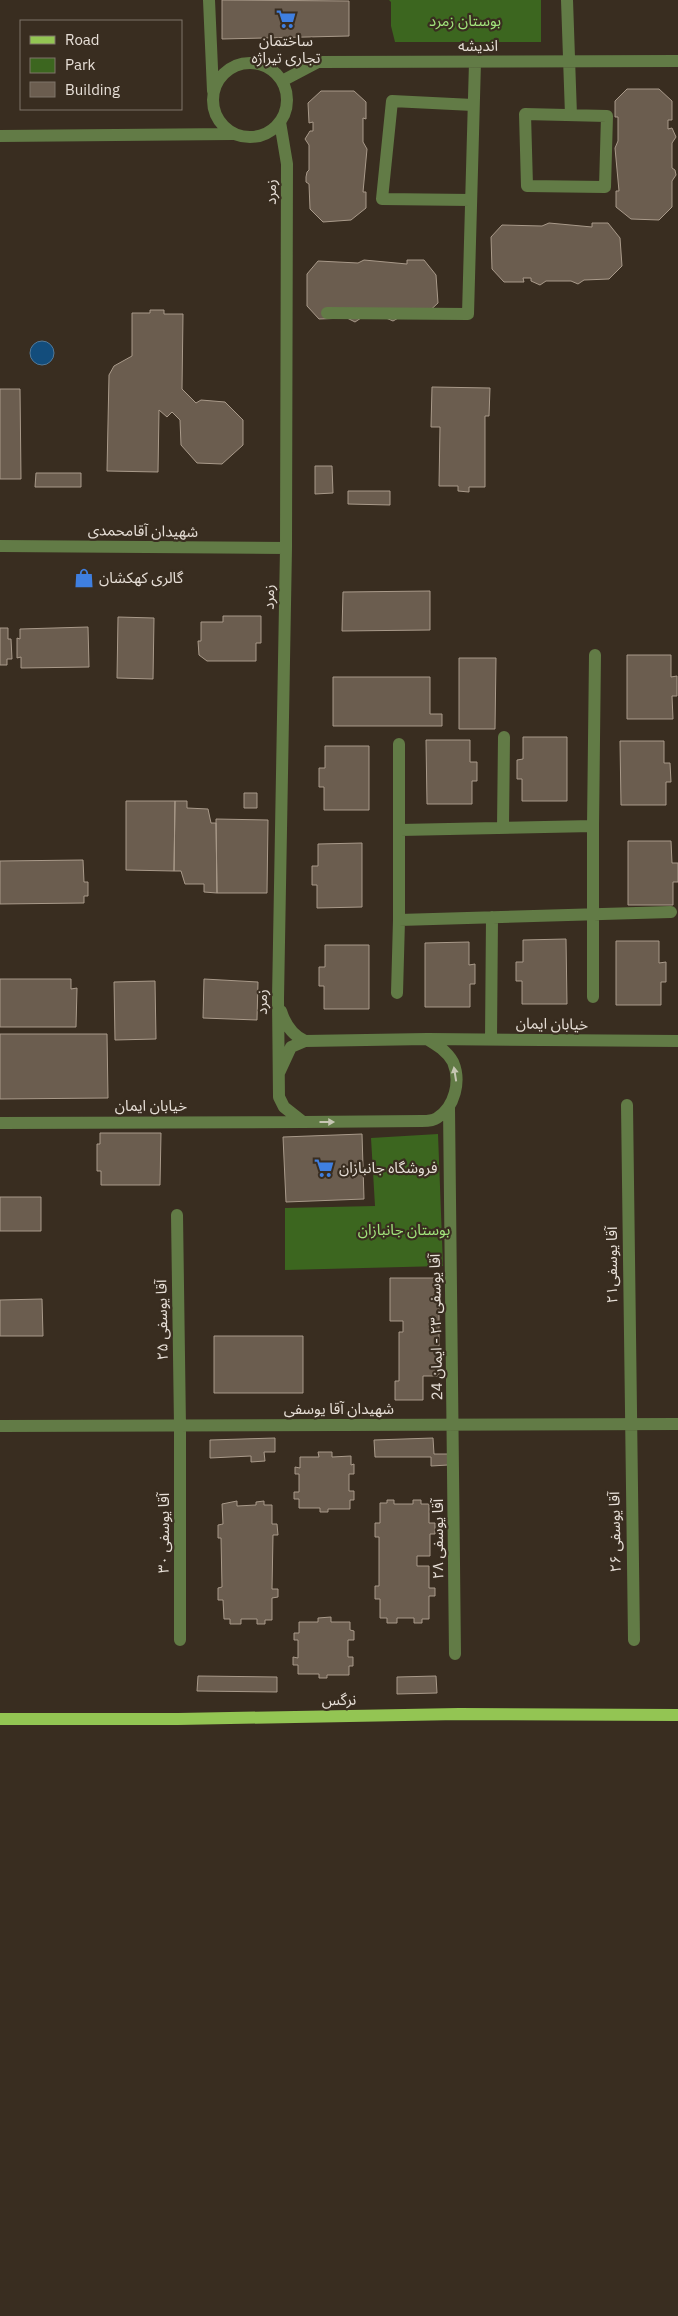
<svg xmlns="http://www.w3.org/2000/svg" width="678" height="2316" font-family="'IBM Plex Sans','Noto Sans Arabic',sans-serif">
<rect width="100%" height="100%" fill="#392d20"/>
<!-- green -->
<path fill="#3c661f" d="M389,0H541V42H395L391,26V2Z
M438,1134L443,1266L285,1270V1208L375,1206L371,1138Z"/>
<!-- water -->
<path fill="#134d7c" stroke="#537997" d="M30 353a12 12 0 1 1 24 0a12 12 0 1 1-24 0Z"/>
<!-- building -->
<path fill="#6b5d4f" stroke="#a99a8a" d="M222,0L349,1V36L222,39Z
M627,89H659L672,101V120H668V129L672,128L676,137L672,143V168L675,170L676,175L672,181V207L659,220L631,219L616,207V191H619L615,148L618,141V117H615V101Z
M321,91H354L366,102V119L363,118V142L367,149L363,192H366V208L351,220L323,222L310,209L309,184L306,182V177L307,172L309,170V145L305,139L310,131H313V122L309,123L308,103Z
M549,223L592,227V223H608L620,238L622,266L609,279L584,280L578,284L571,281H546L540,285L531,281V278H523L524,282H504L492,269L491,237L502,225L542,226Z
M364,260L407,264V260H424L436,275L438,303L424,316L400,317L393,321L386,318H361L355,322L347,318L319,319L307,306V274L318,261L358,263Z
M150,310H164V314H183L182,389L196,403L201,400L225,402L243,420V445L222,464L197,463L181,445L180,420L172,412L167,417L159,410L158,472L107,471L109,375L114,366L132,356V313H150Z
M432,387L490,388L489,416H485V487H469V492L458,491V486H439L440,427H431Z
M0,389H20L21,479H0Z
M315,466H332L333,493L315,494Z
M36,473H81V487H35Z
M348,491H390V505L348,504Z
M430,591V630L342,631L343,592Z
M223,616H261V643H256V661H207L199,655L198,641H201V622H223Z
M118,617L154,618L153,679L117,678Z
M88,627L89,667L21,668V657L17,658V638L20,639V629Z
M0,628H8V639H11L12,659H7V665H0Z
M627,655H671V677L677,676V696H672L673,719H627Z
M459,658H496L495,729H459Z
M333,677H430V714H442V726H333Z
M523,737H567V801H522V779H517V760L523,759Z
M426,740H470V762H477V781H472V804H427Z
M620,741H664V763H670L671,782H666V805H621Z
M325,746H369V810H324V787H319V768H325Z
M244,793H257V808H244Z
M126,801H175L174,871L126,870Z
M175,801H187V808L208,809L211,823H216L217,893L204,892V884H185L181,871H174Z
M216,819L268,820L267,893H217Z
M628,841H671L672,863H678V882H673V905H628Z
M362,843V907L317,908V885H312V866H318V844Z
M83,860L84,882H88V896H84V903L0,904V861Z
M566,939L567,1004H522V981H516V962H523V940Z
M616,941H659V963L666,962V982H661V1005H616Z
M469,942V965L475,964V984H470V1007H425V943Z
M325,945H369V1009H324V986H319V967H325Z
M0,979H71V989L77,988L76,1027H0Z
M204,979L258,982L257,1020L203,1018Z
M155,981L156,1039L115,1040L114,982Z
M0,1034H107L108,1098L0,1099Z
M100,1133H161L160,1185H101V1171H97V1144H100Z
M362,1134L364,1199L286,1202L283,1137Z
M0,1197H41V1231H0Z
M390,1278H439V1376H423V1400H395V1381H399V1332H403V1321H390Z
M42,1299L43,1336H0V1300Z
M214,1336H303V1393H214Z
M275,1438V1452H264L265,1461L251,1462V1456L210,1458V1440Z
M433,1438L434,1454H448V1465L431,1466V1457H375L374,1440Z
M318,1452H332V1457L351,1456V1465L354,1464V1474H349V1491H354V1500H350V1509H328V1512H320V1508H299V1499H294V1492H299V1474H295V1467L300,1468V1457H319Z
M387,1500H394V1504H413V1500H421V1504H429V1523H435V1534H430V1556H417V1566H429V1588H435V1596H429V1619H422V1623H414V1618H397V1623H387V1618H380V1599H375V1586H379V1537H375V1523H380V1503H387Z
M237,1501V1506L256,1505V1502L264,1501V1505H272V1524H277L278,1535H273L272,1589H278V1597L272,1598V1620H265V1624H257V1619H241V1624H230V1619H224L223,1600H218V1588L222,1587L221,1538H218V1525L223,1524L222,1504Z
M331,1617V1622H350V1630L354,1631V1640H348V1657H353V1666H349V1675H327V1678H319V1674H298V1665H293V1657L298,1658V1640H294V1633H299V1622H318V1618Z
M198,1676L277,1677V1692L197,1691Z
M436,1676L437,1693L397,1694V1677Z"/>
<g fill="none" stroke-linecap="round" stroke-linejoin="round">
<!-- minor -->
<path stroke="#627b46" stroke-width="12" d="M209,0L213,91
M567,0L571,115
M213 100a37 37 0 1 1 74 0a37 37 0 1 1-74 0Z
M282,81L318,62L678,61
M525,114L607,116L605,187L527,186Z
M0,136L232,134
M471,200L382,199L392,101L473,105
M327,313L468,314L475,62
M0,546L286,548
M593,826L595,655
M503,827L504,737
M400,830L593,826V997
M399,920L671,912
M397,993L399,920V744
M281,1011C285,1024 292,1035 305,1041
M428,1039L678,1041
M491,1039L492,917
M279,1073L291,1047L305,1041L427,1039C437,1045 447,1051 453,1062C461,1081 455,1107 437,1118C433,1121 427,1121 422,1121L303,1122L284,1107L279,1097L278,999L286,548L287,164L280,122
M627,1105L634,1640
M449,1108L455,1654
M0,1123L303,1122
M177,1215L180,1426V1640
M0,1426L678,1424"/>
<!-- major -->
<path stroke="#93c553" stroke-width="12" d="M0,1719H178L459,1714L678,1715"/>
</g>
<!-- one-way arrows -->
<defs><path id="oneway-solid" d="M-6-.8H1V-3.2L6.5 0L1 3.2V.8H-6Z" transform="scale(1.25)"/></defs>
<g fill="#c6c6b3">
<use href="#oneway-solid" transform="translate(455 1074) rotate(-99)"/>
<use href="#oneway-solid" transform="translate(327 1122)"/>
</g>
<!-- icons -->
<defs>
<symbol id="supermarket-bare" viewBox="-9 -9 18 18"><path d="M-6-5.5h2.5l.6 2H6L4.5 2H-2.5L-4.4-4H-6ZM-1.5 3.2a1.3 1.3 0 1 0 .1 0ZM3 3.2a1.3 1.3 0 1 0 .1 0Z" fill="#3f7fe0" stroke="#392d20" stroke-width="2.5" paint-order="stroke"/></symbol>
<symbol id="shop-bare" viewBox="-9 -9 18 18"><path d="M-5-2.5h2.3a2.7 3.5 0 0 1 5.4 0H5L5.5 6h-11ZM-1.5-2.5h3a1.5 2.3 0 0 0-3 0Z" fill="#3f7fe0" stroke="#392d20" stroke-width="2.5" paint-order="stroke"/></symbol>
</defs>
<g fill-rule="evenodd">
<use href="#supermarket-bare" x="272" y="5" width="28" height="28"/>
<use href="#shop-bare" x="70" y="564" width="28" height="28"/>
<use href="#supermarket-bare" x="310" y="1154" width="28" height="28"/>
</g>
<g text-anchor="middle" stroke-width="4.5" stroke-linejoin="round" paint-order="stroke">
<!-- park labels -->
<g font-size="15" fill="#a2e47c" stroke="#392d20">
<text x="465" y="26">بوستان زمرد</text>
<text x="404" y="1235">بوستان جانبازان</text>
</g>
<!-- poi labels -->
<g font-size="15" fill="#e7dfd7" stroke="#392d20" text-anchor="start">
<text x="286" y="46" text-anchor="middle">ساختمان<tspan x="286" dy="17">تجاری تیراژه</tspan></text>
<text x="99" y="583">گالری کهکشان</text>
<text x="339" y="1173">فروشگاه جانبازان</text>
</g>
<!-- street labels -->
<g font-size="15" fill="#e7dfd7" stroke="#392d20">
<text x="478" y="51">انديشه</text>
<text transform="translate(271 192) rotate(-90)" y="5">زمرد</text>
<text transform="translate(143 531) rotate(1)" y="5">شهیدان آقامحمدی</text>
<text transform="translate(269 597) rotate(-89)" y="5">زمرد</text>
<text transform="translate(262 1002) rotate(-90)" y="5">زمرد</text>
<text transform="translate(552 1024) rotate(1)" y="5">خیابان ایمان</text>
<text x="151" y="1111">خیابان ایمان</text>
<text transform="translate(612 1265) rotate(-90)" y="5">آقا یوسفی۲۱</text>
<text transform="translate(162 1320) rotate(-91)" y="5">آقا یوسفی ۲۵</text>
<text transform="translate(436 1327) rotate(-91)" y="5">آقا یوسفی ۲۳ - ایمان 24</text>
<text x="339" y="1414">شهیدان آقا یوسفی</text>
<text transform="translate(615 1532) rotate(-91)" y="5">آقا یوسفی ۲۶</text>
<text transform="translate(164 1533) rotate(-90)" y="5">آقا یوسفی ۳۰</text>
<text transform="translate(438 1539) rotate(-90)" y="5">آقا یوسفی ۲۸</text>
<text transform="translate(339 1700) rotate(-1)" y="5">نرگس</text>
</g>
</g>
<!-- legend -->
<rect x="20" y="20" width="162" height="90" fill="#392d20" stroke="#7f7469"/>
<rect x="30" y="36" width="25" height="8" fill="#93c553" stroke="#7f7469"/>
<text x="65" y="45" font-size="15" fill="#e7dfd7">Road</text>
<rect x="30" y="58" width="25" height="15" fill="#3c661f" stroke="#7f7469"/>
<text x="65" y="70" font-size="15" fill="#e7dfd7">Park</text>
<rect x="30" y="82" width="25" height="15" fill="#6b5d4f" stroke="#7f7469"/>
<text x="65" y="95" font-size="15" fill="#e7dfd7">Building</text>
</svg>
